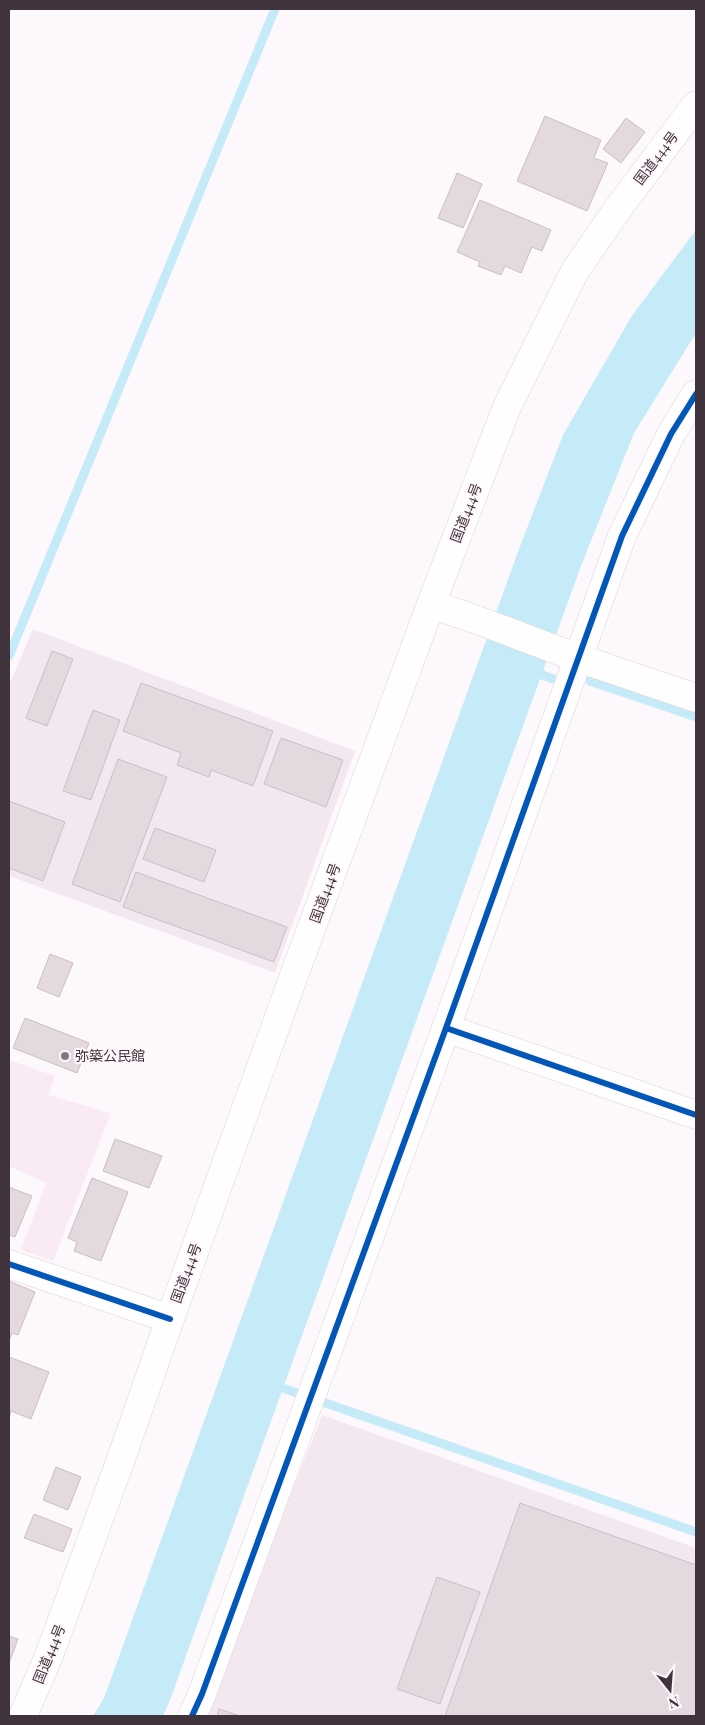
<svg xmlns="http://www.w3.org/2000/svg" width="705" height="1725" font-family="'Playfair Display','Noto Sans JP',serif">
<rect width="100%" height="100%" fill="#fdf8fb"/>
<!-- built -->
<path fill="#f4e8f0" d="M33,629L355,751L275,973L9,876V685Z
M322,1415L696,1548V1716H203Z"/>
<!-- green -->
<path fill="#faeaf4" d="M9,1060L55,1076L48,1095L111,1113L53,1261L21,1250L46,1183L9,1166Z"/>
<!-- water -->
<path fill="#c6ebf8" d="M696,230V333L634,433L581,566L170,1700L163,1716H93L104,1698L519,549L563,435L631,317Z"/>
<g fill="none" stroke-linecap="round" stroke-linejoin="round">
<!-- stream -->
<path stroke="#c6ebf8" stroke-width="9" d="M9,656L275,9
M532,671L553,679
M590,681L696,717
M274,1385L696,1532"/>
</g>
<!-- building -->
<path fill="#e3d9df" stroke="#c9c0c6" d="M545,116L601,140L594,158L608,163L587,211L517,181Z
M626,118L645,132L621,163L603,149Z
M457,173L482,184L463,228L438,218Z
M480,200L551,230L542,251L532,247L521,273L505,266L501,275L478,266L480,262L457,252Z
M52,651L73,659L47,726L26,718Z
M141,683L273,731L253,786L211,770L209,777L177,765L181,753L123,731Z
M93,710L120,720L91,800L63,791Z
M281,738L343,760L326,807L264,784Z
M118,759L167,777L120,902L72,884Z
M9,801L65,822L43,881L9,868Z
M155,828L216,850L204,882L143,859Z
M136,872L287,927L274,962L123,907Z
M50,954L73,963L59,997L37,988Z
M25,1018L89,1043L77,1073L13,1048Z
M115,1139L162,1156L149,1188L103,1171Z
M92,1178L128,1192L101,1261L74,1251L77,1242L68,1238Z
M9,1187L32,1196L15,1237L9,1235Z
M9,1281L35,1292L18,1335L12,1333L9,1341Z
M9,1357L49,1372L31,1419L11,1411L9,1418Z
M56,1467L81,1477L68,1510L43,1500Z
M520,1503L696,1565V1716H445Z
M34,1514L72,1529L63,1552L24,1538Z
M437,1577L480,1592L440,1704L397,1689Z
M9,1636L18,1639L9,1663Z
M219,1709L240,1716H217Z"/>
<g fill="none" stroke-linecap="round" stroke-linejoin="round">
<defs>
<path id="minor" d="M431,604L480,621L578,658L696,698
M446,1028L696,1115
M9,1264L170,1319
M192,1716L202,1694L446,1028L622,536L671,434L696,394"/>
<path id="highway" d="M23,1716L48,1658L120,1462L170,1319L293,978L431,604L507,407L575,271L617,210L696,105"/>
</defs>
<!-- minor casing -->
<use href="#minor" stroke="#ddd3d8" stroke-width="29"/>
<!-- highway casing -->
<use href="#highway" stroke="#ddd3d8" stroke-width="29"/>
<!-- minor -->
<use href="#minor" stroke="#fffefe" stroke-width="28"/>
<!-- highway -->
<use href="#highway" stroke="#fffefe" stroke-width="28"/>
<defs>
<path id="cycleway" d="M446,1028L696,1115
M9,1264L170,1319
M192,1716L202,1694L446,1028L622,536L671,434L696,394"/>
</defs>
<!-- cycleway casing -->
<use href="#cycleway" stroke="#fef7fb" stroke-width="9"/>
<!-- cycleway -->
<use href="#cycleway" stroke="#0057b8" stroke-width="6"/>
</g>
<!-- markers -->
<circle fill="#83787f" stroke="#fef7fb" stroke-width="2" cx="65" cy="1056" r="5"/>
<g text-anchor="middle" stroke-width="4" stroke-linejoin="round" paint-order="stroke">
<!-- street labels -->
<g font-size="14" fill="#41333c" stroke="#fef7fb">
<text transform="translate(656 158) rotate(-53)" y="5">国道444号</text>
<text transform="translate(466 513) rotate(-69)" y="5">国道444号</text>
<text transform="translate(325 893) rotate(-70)" y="5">国道444号</text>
<text transform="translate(186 1273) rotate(-70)" y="5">国道444号</text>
<text transform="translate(49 1654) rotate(-68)" y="5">国道444号</text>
</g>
<!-- poi labels -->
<g font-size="14" fill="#41333c" stroke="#fef7fb" text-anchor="start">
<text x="75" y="1061">弥築公民館</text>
</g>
</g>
<!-- border -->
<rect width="705" height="1725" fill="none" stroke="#41333c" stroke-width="20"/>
<!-- north arrow -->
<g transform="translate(670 1690) rotate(163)" stroke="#fef7fb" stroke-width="4" paint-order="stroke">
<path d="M0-4L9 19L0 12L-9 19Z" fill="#41333c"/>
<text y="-8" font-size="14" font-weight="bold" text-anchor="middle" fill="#41333c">N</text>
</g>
</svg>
